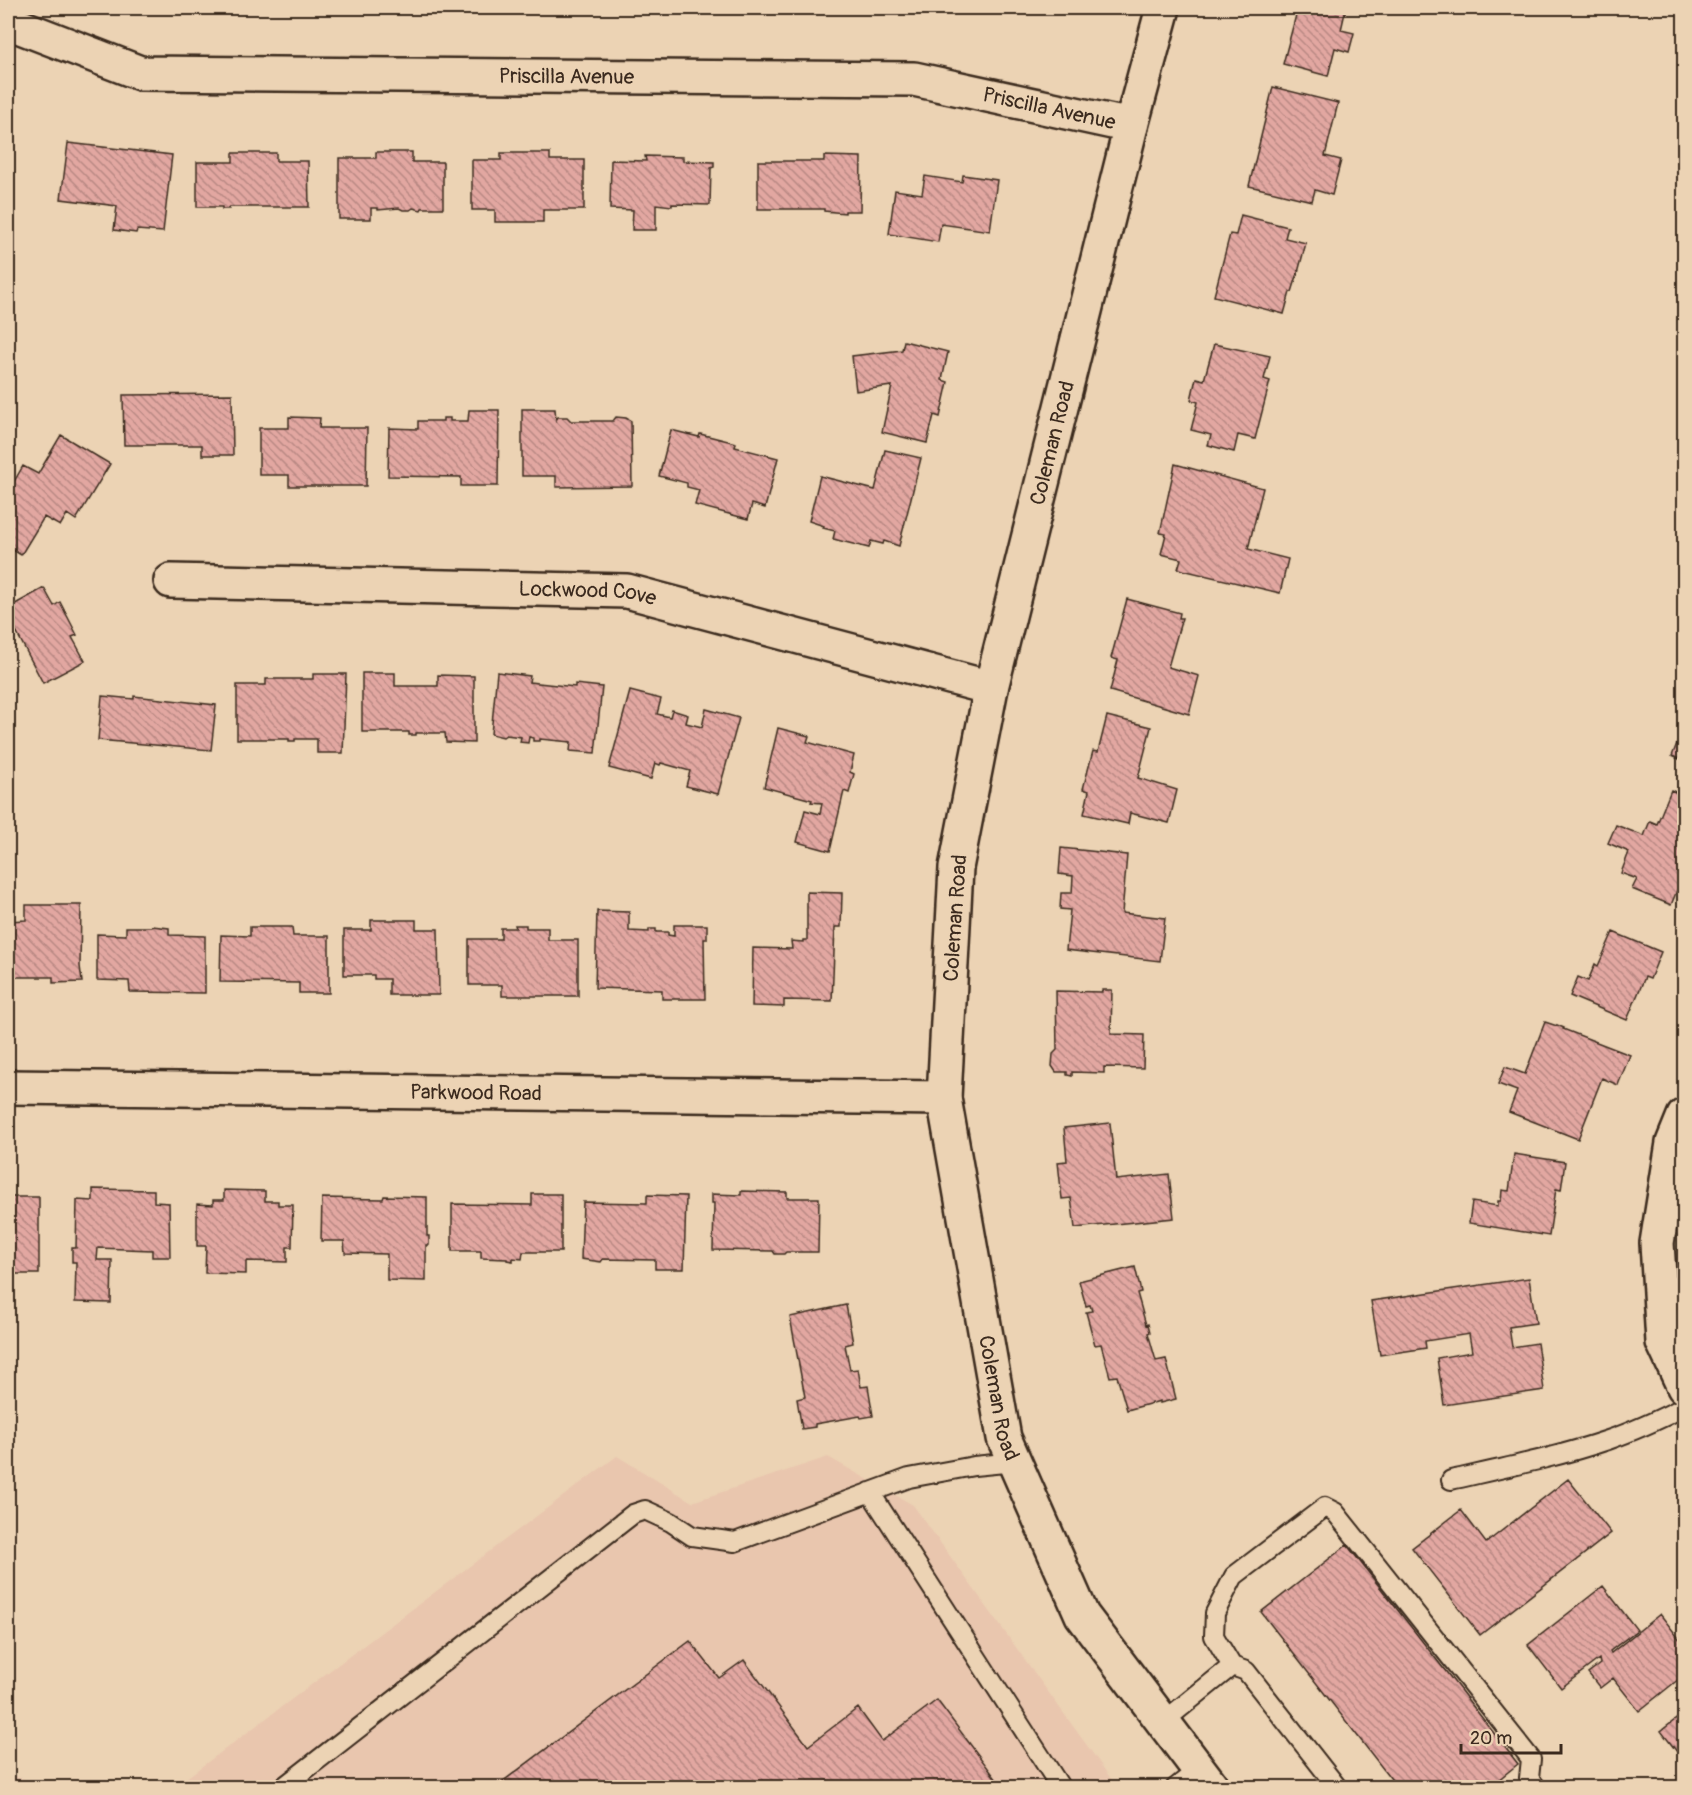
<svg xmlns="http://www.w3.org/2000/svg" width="1692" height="1795" font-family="Pangolin,sans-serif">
<defs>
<pattern id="building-back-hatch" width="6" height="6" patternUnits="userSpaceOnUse" patternTransform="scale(1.5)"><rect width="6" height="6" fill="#e2a7a1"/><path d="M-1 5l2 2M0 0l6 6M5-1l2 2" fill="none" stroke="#b88883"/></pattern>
</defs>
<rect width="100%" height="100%" fill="#ecd3b4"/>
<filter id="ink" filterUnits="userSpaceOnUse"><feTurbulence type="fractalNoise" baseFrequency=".0167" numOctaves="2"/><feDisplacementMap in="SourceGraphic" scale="12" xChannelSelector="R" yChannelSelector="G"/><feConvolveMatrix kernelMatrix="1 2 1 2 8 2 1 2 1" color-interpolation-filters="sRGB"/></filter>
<g filter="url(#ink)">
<!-- built -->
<path fill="#e9c6ae" d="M617,1456L692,1502L828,1457L913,1505L1117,1787L173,1788Z
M8,1774L47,1787H8Z"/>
<!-- building -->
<path fill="url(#building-back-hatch)" stroke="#3b2a1e" stroke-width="1.5" d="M1032,8H1061L1060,13Z
M1293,8H1346L1341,30L1354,33L1349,52L1335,48L1328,76L1283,64L1296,15L1292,14Z
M1273,87L1338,103L1325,156L1341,160L1332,195L1315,190L1312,201L1249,186Z
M8,133L15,139L8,149Z
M68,143L172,155L163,232L137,230L136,233L114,230L117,206L61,199Z
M376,152H412V162H443V208H422L421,210L413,208L410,210H403L399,208L378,210V208H371V219H339V158H376Z
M233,153H276V161H308L309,207H229V209H222V207H197V162H233Z
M501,153H550V160H584V210H543V222H495V210H472V160H501Z
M645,156L683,157V161L714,162V167L711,168L710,205L672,204V206L656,204V230H632L633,210L610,209L611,160L646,161Z
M824,156L861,157L860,211H845V213L824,211V209H758V161H824Z
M963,175L997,180L990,231L941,224L938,242L889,234L895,190L922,194L925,176L962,182Z
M1241,215L1288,227L1285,238L1306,243L1297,276L1292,292H1290L1284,314L1214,296L1230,234L1236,235Z
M904,341L948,352L942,380L948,382L940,417L934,415L927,443L882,432L892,386L856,391L852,356L902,350Z
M1214,344L1270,356L1264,379L1270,381L1255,439L1238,435L1234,452L1208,445L1211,435L1191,430L1198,402L1191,400L1196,378L1204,380Z
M232,394L233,455H202V445H124L123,395Z
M522,409H555L556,420L558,417H567L571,421H613L616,417L626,418L631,421L632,486L556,487V476H522Z
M469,410H499L498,486H461V477L388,476L389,428L418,429V421H443V418H450V421H468Z
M289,417L320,418L319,428H367L366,486H289V475H259V428H289Z
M671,430L699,437L700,434L736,443L735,447L778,458L765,508L752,504L748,519L695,505L699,490L687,487V483L659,476Z
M61,435L110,464L76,520L67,514L60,526L44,517L21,555L8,547V492L23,466L38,474Z
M885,450L921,458L899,546L884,541L883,544L871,541L869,548L833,539L835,531L823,528L824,526L809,521L820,476L875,490Z
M1175,464L1263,488L1248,549L1288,559L1280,593L1178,569L1181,559L1161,554L1166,534L1160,533Z
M44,588L54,606L60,602L77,635L72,637L85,661L43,683L8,616V608Z
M1127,599L1180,613L1179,618H1182L1168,667L1199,676L1189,714L1110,691L1118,660L1111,658Z
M497,672L530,676L529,682L575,687V684L602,687L595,753L570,751L571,742L540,739V741H533V738L529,737L528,743L520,742L521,737L506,735L503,737L491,734Z
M362,673H395V686H438V675L474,676V743L446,742L445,733H416V735H409V732H362Z
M313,674H346L343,753H317V739H295V741H289V739H237V685H266V679H313Z
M630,691L661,699L657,714L670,717L672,710L688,715L686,723L702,727L706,709L739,718L718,794L686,786L690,771L661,763L660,765L655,763L651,779L609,768Z
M102,696L134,699V696L216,705L211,750L98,740Z
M1107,716L1151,727L1138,778L1177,790L1169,823L1130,813L1128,824L1084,814L1089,791L1083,789L1093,751L1098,752Z
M1684,726V761L1672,756Z
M778,728L809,736L807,742L854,755L850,772L854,774L849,793L844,791L830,851L797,842L805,810L820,814L822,803L811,802L812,800L764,787Z
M1671,790L1684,796V877L1683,876L1671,905L1632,889L1637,879L1621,873L1629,852L1608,843L1616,825L1644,836L1650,821L1657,824Z
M1061,848L1127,855L1122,913L1165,918L1160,961L1066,950L1070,910L1060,909L1061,893H1072L1073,876L1059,874Z
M807,892L842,893L841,927H835L832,1001L784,1000V1007L752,1006L753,948L792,949L791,941L803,942V940H807Z
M26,905H81L80,966L82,982L53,983V977H8V921L26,920Z
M597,911L629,912V931L649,932V929H656V932H668V935L674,936V925H707V939H704L705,999H662V990L595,988Z
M371,920H416V929H438L439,995H389V979H374V975H344V930H371Z
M515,925H526V928H548V940H578V996H502V985H469V939H501V928H516Z
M152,926L169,928V935L205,936V993L130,992L129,981L97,980V934L126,935V927H151Z
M250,927H292L293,936H329V993H299V983L220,982L221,935L250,936Z
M1613,932L1661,952L1650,979L1645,977L1627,1020L1570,996L1578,977L1588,981L1595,964L1598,966Z
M1102,990H1112L1111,1034L1144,1035L1143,1068L1104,1067V1073L1072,1072V1076L1067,1075V1072H1056L1052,1066L1053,1054L1057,1050L1056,991L1102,992Z
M1545,1022L1557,1026V1025L1564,1028L1563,1029L1630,1055L1618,1085L1602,1078L1578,1139L1509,1112L1517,1091L1498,1084L1505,1067L1525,1074Z
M1110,1123L1116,1180L1169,1174L1174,1218L1075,1228L1071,1198L1062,1199L1058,1162L1067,1161L1064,1128Z
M1514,1154L1565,1162L1561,1190L1556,1189L1549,1236L1469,1223L1472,1202L1498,1206V1201H1501L1502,1190L1509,1191Z
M93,1189L154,1190V1202L169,1203L170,1257H152V1250L98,1248L97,1260H112L111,1303L75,1302L76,1262H72V1248H76L77,1200L93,1201Z
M224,1190L265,1191V1201H278V1205H293L292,1247H287V1262L246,1261V1274L205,1273L206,1246H197V1204L213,1205V1200H224Z
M741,1191L787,1192V1198H819L818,1252H786L784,1254H775L773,1251L713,1250L714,1203H712V1194L741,1195Z
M532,1194H561V1252H523L522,1259L513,1258V1261L507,1260V1259L481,1258V1251H452V1204L532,1205Z
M647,1195L686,1196L684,1269H655V1260L603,1259L601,1262L581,1259L583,1202L647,1203Z
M384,1196L427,1197V1236H429V1245H426V1281L387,1280V1254L345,1253L344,1241H321L322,1198L383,1199Z
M8,1197H39V1274H13V1260H8Z
M1135,1267L1141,1292L1137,1293L1146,1325L1148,1324L1150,1332L1148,1333L1156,1361L1166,1359L1176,1399L1160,1403V1401L1127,1410L1117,1376L1110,1377L1101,1344L1095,1345L1086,1312L1092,1311L1090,1305L1086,1306L1079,1281Z
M1529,1278L1536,1323L1509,1327L1512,1347L1537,1343L1544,1390L1444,1405L1437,1358L1472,1352L1469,1334L1425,1341L1426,1348L1380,1355L1371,1301Z
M846,1305L853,1343L845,1345L850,1370L858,1369L861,1387L868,1386L873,1416L861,1418L860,1416L815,1424V1427L802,1429L797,1399L805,1397L790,1317Z
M1568,1479L1611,1533L1480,1635L1412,1548L1461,1510L1486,1543Z
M1347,1545L1518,1764L1492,1785L1494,1788H1398L1261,1612Z
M1603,1586L1637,1630L1610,1651L1611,1653L1660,1614L1684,1645V1675L1639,1711L1613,1678L1600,1688L1588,1673L1600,1664L1599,1659L1561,1688L1528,1645Z
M690,1641L719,1678L744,1660L808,1746L858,1708L882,1741L937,1700L1003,1788H494Z
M1684,1713V1761L1661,1731Z"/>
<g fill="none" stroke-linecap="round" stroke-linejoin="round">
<defs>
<path id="lane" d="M1451,1480C1504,1468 1558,1457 1608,1440C1634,1431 1660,1419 1684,1407
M870,1492L1061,1788
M1232,1666L1214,1636L1215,1613L1234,1576L1325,1507L1335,1512L1531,1759L1529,1778L1537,1788
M1163,1722L1232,1666L1246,1671L1338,1788
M282,1788L633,1514L645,1510L671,1522L692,1536L735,1542L909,1478L974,1466L1015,1462
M1175,1788L1199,1769"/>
<g id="street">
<path id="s1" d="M8,22L140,73L914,79L1131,126"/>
<path id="s2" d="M171,581L627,591L991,688"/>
<path id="s3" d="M8,1087L944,1098"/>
<path d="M1684,1116L1673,1143L1657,1243L1663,1342L1684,1387"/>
</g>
<g id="secondary">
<path id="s4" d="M1163,8L1131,126L991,688L956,868L944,1098L1004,1438L1082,1615L1213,1788"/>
</g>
</defs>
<!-- lane casing -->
<use href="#lane" stroke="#3b2a1e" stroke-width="22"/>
<!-- street casing -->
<use href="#street" stroke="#3b2a1e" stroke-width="38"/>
<!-- secondary casing -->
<use href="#secondary" stroke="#3b2a1e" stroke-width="38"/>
<!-- lane -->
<use href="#lane" stroke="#ecd3b4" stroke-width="18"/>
<!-- street -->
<use href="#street" stroke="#ecd3b4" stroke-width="33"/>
<!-- secondary -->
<use href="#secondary" stroke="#ecd3b4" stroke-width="33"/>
</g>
</g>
<g text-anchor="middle" stroke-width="4.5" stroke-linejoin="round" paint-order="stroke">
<!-- street labels -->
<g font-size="21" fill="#3b2a1e" stroke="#ecd3b4">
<text dy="7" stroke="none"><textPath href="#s1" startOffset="568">Priscilla Avenue</textPath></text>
<text dy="7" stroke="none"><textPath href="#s1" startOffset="1054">Priscilla Avenue</textPath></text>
<text transform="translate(1052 443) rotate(-76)" y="7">Coleman Road</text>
<text dy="7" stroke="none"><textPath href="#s2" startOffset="417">Lockwood Cove</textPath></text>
<text transform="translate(955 918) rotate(-86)" y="7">Coleman Road</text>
<text dy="7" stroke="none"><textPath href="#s3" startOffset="468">Parkwood Road</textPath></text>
<text dy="7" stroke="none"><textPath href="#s4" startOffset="1420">Coleman Road</textPath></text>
</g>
</g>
<!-- margin -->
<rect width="1692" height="1795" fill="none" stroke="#ecd3b4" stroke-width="30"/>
<rect x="15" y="15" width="1662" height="1765" fill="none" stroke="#3b2a1e" stroke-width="2" filter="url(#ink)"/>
<!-- scale -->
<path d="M1461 1744v9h100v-9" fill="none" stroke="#3b2a1e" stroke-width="3"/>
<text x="1470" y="1744" font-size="18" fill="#3b2a1e" stroke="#ecd3b4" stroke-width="4.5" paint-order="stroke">20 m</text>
</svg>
